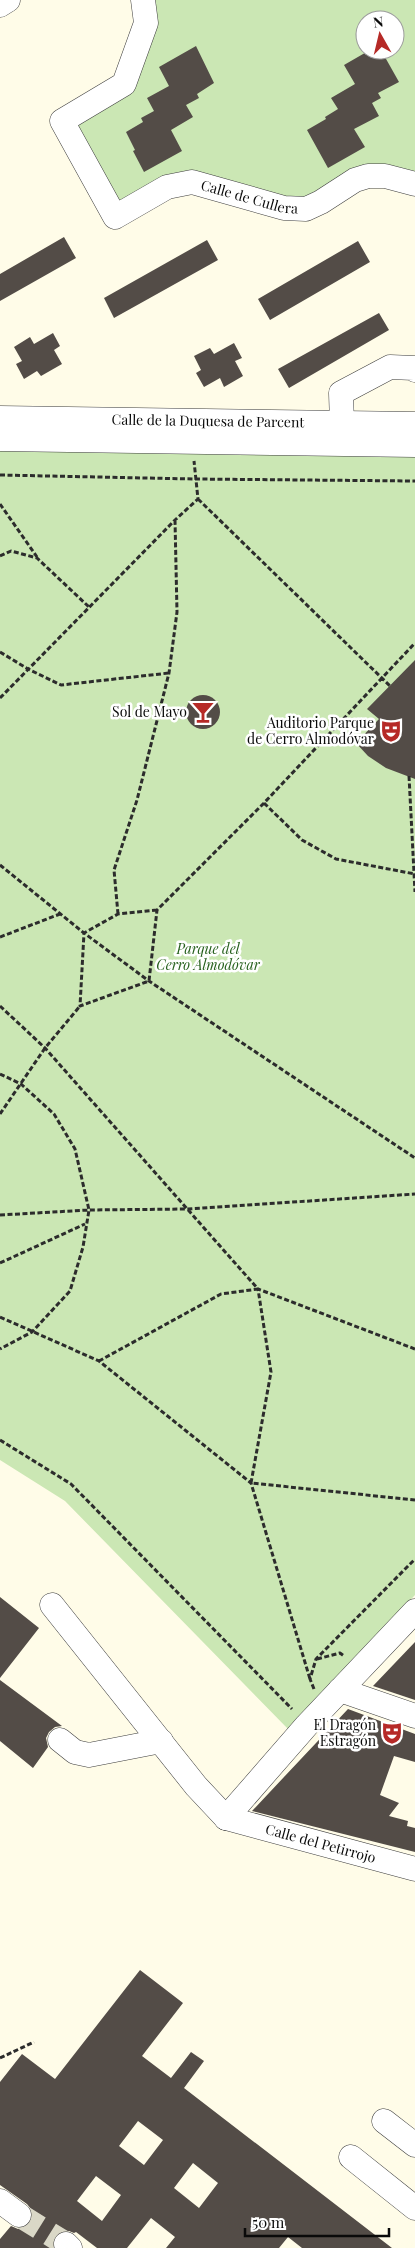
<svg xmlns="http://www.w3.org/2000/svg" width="415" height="2248" font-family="'Playfair Display',serif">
<rect width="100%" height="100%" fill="#fffce8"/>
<!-- green -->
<path fill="#cbe7b4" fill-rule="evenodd" d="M143,0H415V185L368,176L321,202L192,182L115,217L62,121L124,84ZM365,20H395V50H365Z
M0,450L415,453V1595L288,1729L65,1501L0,1460Z"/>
<!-- building -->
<path fill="#534c47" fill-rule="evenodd" d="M196,46L214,83L197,94L199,98L186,105L193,117L171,130L182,151L144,172L133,151L135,150L126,132L143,122L141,118L154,111L147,98L169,86L159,67Z
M370,50H381L399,82L378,93L381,98L372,103L379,116L354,129L365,147L328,168L307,130L326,119L325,117L338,109L331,98L355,84L344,65Z
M64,237L76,258L0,301V274Z
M207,240L218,260L114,318L104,298Z
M358,241L370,262L270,320L258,299Z
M379,313L389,330L289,388L278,369Z
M53,333L60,346L54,350L62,364L41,376L37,371L24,379L16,364L22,361L14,347L30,337L34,344Z
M234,343L242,358L235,361L243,376L224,387L220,378L204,387L196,373L201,370L194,356L210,348L214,354Z
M415,660V779L386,768L368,756L356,743L379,719L367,709Z
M186 712a17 17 0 1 1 34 0a17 17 0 1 1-34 0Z
M0,1597L39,1628L0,1678Z
M415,1642V1700L373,1686Z
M0,1680L62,1726L55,1727L49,1732L46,1738L48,1747L33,1768L0,1741Z
M348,1709L415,1734V1762L394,1756L380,1795L399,1803L389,1816L408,1821L407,1826L415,1828V1852L252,1811Z
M140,1970L183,2003L142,2056L171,2078L191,2052L204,2061L184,2088L392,2248H302L288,2237L279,2248H166L175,2237L151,2218L127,2248H97L76,2232L74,2233L69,2231H62L56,2235L53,2241V2248H0V2239L11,2226L18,2229L25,2227L30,2223L33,2216L31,2209L27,2204L0,2185V2082L22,2054L55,2079ZM138,2121L163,2140L144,2165L119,2146ZM193,2163L218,2183L199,2208L174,2188ZM96,2176L121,2195L102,2221L77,2201Z"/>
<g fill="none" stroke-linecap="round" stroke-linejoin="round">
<!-- minor-tunnel -->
<path stroke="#dad8c7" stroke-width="24" stroke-dasharray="24 12" stroke-linecap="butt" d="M19,2215L66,2244"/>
<defs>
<g id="minor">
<path id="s1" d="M143,0L146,23L124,84L62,121L115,217L167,187L192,182L284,208L306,209L321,202L355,180L368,176H385L415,184"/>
<path d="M0,5L8,0"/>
<path id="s2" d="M0,418L415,424"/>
<path d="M342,424L341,393L390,367L414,368L415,370"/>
<path d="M0,439L415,445"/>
<path d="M52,1605L196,1786L226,1818"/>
<path d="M340,1690L415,1716"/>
<path d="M60,1740L75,1752L89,1755L161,1741"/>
<path d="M226,1818L307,1725L415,1611"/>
<path id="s3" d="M226,1818L415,1869"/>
<path d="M384,2121L415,2145"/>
<path d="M351,2157L415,2208"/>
<path d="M0,2201L19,2215"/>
<path d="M66,2244L70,2248"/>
</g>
</defs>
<!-- minor casing -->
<use href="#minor" stroke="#3d3d3d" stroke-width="25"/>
<!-- path -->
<path stroke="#2c2c2c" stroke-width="3" stroke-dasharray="5 2.5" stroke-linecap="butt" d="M0,475L194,479L415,481
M198,499L390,686
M0,504L37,557
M0,556L11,551L37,558L89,607
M0,652L28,669L61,685L169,673
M0,698L175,520L198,499L194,461
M409,776L415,892
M264,803L302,840L336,859L415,874
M0,865L84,933L149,981L415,1158
M157,910L118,914L84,933L80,1006L149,981L157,910L264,803L415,643
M118,914L114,870L137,800L169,673L177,612L175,520
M0,937L60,914
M0,1006L45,1048L258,1289L221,1294L99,1361
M0,1074L21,1084L54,1114L75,1149L89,1210L83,1247L70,1291L32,1332L0,1349
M0,1114L45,1048L80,1006
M0,1215L89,1210L188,1209L415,1194
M0,1263L85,1224
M0,1317L99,1361L251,1483L310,1679
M415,1349L258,1289L271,1372L251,1483L415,1500
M0,1440L71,1484L292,1709
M317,1659L340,1653L344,1656
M314,1689L310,1679L316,1659L415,1559
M0,2058L34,2042"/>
<!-- minor -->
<use href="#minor" stroke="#fff" stroke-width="24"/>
</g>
<!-- icons -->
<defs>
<symbol id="bar-bare" viewBox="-9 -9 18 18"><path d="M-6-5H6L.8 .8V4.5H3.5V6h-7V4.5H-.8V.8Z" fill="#b62a27" stroke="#fff" stroke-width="2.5" paint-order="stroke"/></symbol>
<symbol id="theatre-bare" viewBox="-9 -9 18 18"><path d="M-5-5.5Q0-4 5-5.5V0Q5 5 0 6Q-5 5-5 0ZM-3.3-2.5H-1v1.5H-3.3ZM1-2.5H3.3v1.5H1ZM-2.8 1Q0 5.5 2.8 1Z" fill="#b62a27" stroke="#fff" stroke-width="2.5" paint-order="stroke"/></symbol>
</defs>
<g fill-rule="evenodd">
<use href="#bar-bare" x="187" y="696" width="32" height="32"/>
<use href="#theatre-bare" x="375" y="715" width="32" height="32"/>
<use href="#theatre-bare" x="376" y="1717" width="32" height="32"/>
</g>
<g text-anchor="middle" stroke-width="5" stroke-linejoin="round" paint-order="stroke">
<!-- street labels -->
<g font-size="14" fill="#0a0a0a" stroke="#fff">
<text dy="5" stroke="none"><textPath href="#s1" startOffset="415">Calle de Cullera</textPath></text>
<text dy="5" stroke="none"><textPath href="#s2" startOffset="208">Calle de la Duquesa de Parcent</textPath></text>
<text dy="5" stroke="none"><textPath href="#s3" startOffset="98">Calle del Petirrojo</textPath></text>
</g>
<!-- poi labels -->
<g font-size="14" fill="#0a0a0a" stroke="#fff" text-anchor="end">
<text x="187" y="717">Sol de Mayo</text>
<text x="374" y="728">Auditorio Parque<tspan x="374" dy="16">de Cerro Almodóvar</tspan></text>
<text x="376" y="1730">El Dragón<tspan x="376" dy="16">Estragón</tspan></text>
</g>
<!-- park labels -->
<g font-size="14" font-style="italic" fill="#26601d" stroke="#fff">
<text x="208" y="954">Parque del<tspan x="208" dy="16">Cerro Almodóvar</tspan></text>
</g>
</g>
<!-- north arrow -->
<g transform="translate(380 35) rotate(352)"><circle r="24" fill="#ffffff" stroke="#9d9d9d"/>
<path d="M0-4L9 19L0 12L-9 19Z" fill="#b62a27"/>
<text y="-8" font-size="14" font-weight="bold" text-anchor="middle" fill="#0a0a0a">N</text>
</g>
<!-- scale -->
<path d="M245 2228v8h144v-8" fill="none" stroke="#0a0a0a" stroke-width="2.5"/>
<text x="252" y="2228" font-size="15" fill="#0a0a0a" stroke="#ffffff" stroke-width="4" paint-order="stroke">50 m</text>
</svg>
